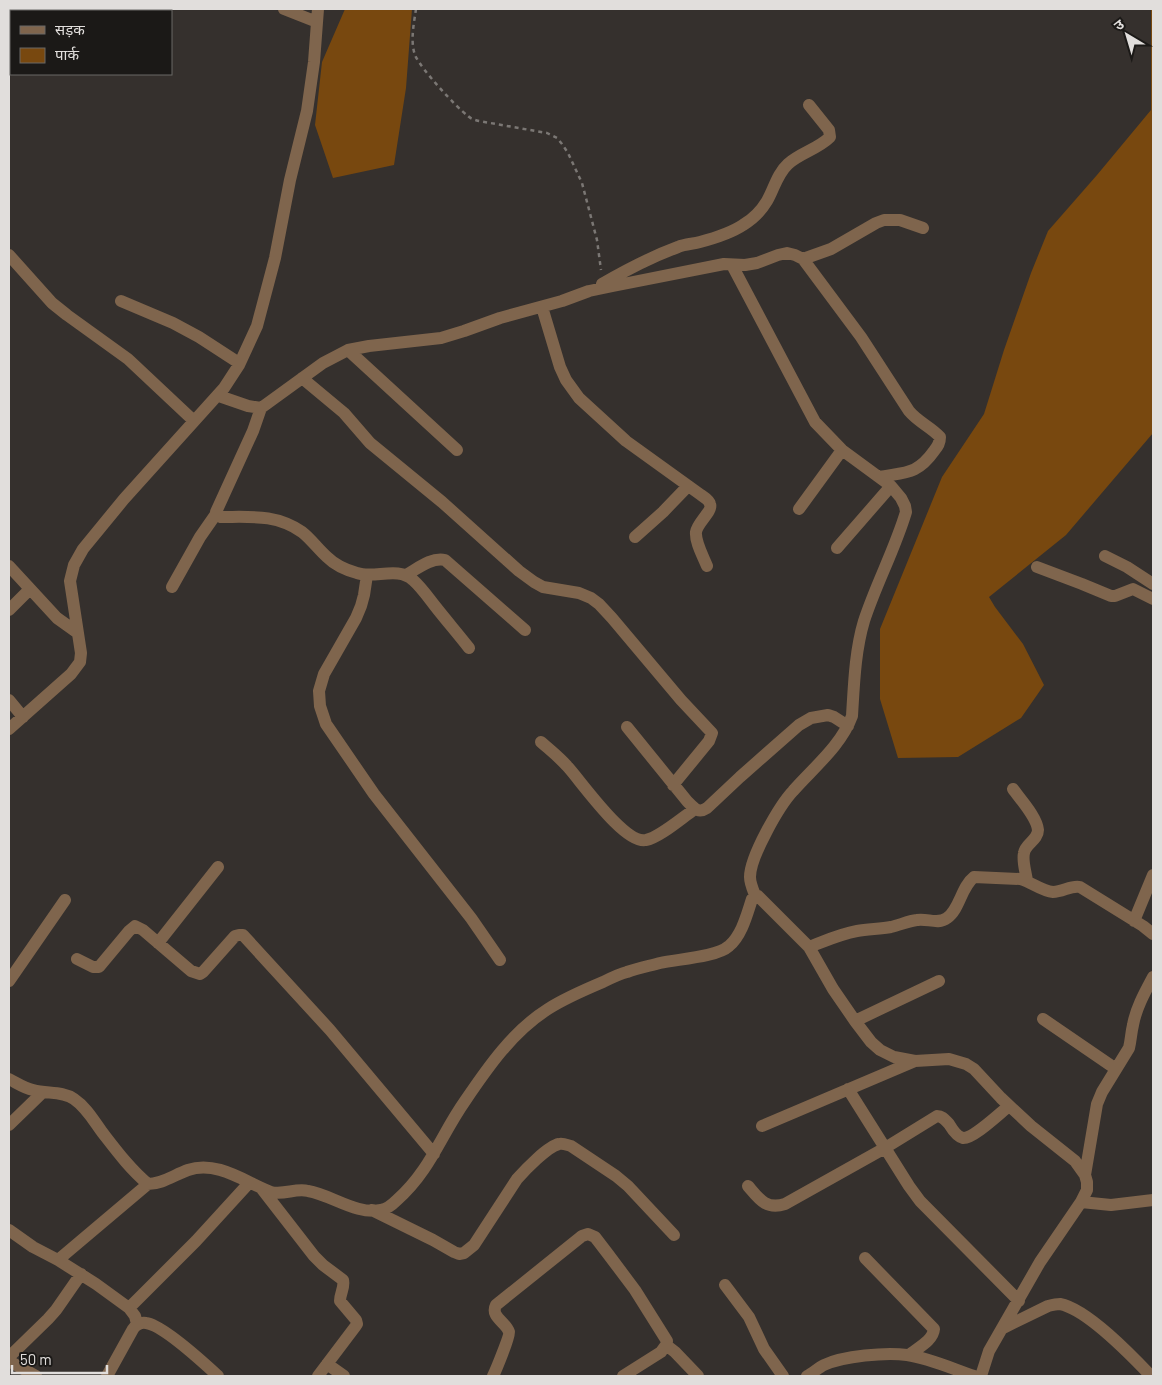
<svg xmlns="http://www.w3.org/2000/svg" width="1162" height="1385" font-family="Barlow,'Noto Sans Devanagari',sans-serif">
<rect width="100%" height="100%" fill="#35302d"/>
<!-- green -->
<path fill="#78480f" d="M345,9H412L406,88L394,165L333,178L315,125L322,62Z
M1151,9H1153V433L1066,535L989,597L995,607L1023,644L1044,685L1021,718L958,757L898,758L880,699V629L942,477L984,414L1004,350L1031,273L1048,231L1097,175L1151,110Z"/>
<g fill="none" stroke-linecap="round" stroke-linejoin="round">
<!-- path -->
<path stroke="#7b7774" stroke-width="2.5" stroke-dasharray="4 4" stroke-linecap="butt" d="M416,9C414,23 410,41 415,55C420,68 457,108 468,116C471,119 475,120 479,121L547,133L557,138L562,144L568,153L582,183L597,240L601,270"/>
<!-- minor -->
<path stroke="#7f654d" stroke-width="12" d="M284,9L317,22
M9,255L52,303L67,315L128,359L194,421
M803,259L831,249L876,223L884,220H900L923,228
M732,265L815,422L842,450L891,486L901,498L905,506L906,512C895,549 876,584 864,621C855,651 854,684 852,716C841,746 813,768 793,791C779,806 750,857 750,877C750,883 753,890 755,895
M602,284C626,270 651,257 678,247C685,244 693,244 700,242C715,238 731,233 743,225C753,219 761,211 767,201C774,189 777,174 788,164C800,153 818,149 830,137L829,130L809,105
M121,301L173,323L199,337L239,363
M542,307L560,367L566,380L579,398L626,441L701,495C704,497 709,500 710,504C713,511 697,523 696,532C695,542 703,556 707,566
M348,350L457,450
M302,378L344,413L370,443L442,502L519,571L534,582L543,587L579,593L591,598L599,604L612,618L681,700L712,733L709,741L673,785
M219,396L248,406L261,408L323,363L348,350L369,346L441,338L464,331L500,318L562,301L589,291L613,286L724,264L745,265L757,263L778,255L787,253L795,255L803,259L861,337L909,411C918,422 931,427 940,437C940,443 938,446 934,451C917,475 905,472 879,477
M261,408L253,431L216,512V514L221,517C251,517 276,514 302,532C311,539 318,549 327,557C335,565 346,570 357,573C374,579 398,566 413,580C421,587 428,597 435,606C446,620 458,634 469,648
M799,509L842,450
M635,537L663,512L688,486
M837,548L891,486
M1105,556L1127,567L1153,584
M9,566L57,618L78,633
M1037,567L1082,584L1111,596H1115L1133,589L1153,599
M367,575L364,595L361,606L356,618L324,674L319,691L320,706L326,724L374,794L471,918L500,960
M406,575C417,569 431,557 445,560L525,630
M172,587L200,537L216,514
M9,610L30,589
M9,700L23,717
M627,727L687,801C694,808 698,814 707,808L740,777L799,725L811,718L828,715L834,717L848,726
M9,729L71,674L80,662L81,653L70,581L74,565L83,549L124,499L224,388L239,365L257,326L275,258L290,180L307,111L314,62L318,9
M541,742C550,750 559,757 567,766C581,781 625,845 646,840C659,838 683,817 695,809
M1013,789C1020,799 1037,817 1038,830C1038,840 1025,844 1024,853C1022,862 1026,872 1027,881
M1134,921L1153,875
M158,943L218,867
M809,947C825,941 840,934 857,931C868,929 880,929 891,927C900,925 908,921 917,920C927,918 938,925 947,918C960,909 961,887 974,877L1020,879C1032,882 1041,891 1053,892C1063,892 1071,885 1080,887L1143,926L1153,934
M77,959L93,967H99L129,931L135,926L143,930L191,971L200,974L203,972L235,936L239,935H243L330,1030L434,1154
M9,981L65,900
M1043,1019L1116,1069
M855,1021L939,981
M9,1079C17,1083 24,1088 33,1090C47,1094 62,1091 74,1099C86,1107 94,1121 102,1132C116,1150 130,1169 148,1184C162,1184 174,1175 188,1170C217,1160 245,1182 271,1192C284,1195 296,1188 308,1191C332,1195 356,1215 381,1210C387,1209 393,1204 397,1200C430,1171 441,1135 465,1101C488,1067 513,1031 548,1009C565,998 584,990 603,982C611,978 619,974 627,972C638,968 649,966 660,963C678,959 717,957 729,946C742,935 747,914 752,899L755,895L758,896L809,947L833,989L855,1021L871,1042L880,1050L894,1057L915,1061L949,1059L966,1064L974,1069L1001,1098L1031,1126L1075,1161L1085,1175L1087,1182V1190L1081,1202L1040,1262L989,1351L981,1376
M848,1089L909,1186L920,1201L1019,1301
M9,1125L43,1092
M762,1126L915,1061
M1085,1175L1097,1104L1102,1092L1129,1048C1131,1040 1131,1033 1133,1025C1136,1008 1145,992 1153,977
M748,1186C759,1199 766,1210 785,1204L885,1148L937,1116C943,1116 945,1120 949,1124C952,1129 957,1137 963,1138C973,1139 1000,1113 1009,1106
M262,1189L314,1256L323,1265L343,1280C345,1287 340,1293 340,1301L356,1320L357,1324L355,1327L318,1376
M1081,1202L1111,1205L1153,1200
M372,1210L433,1240L454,1252L459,1254L464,1253L474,1245L517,1179C525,1170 548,1146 559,1144C563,1143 567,1145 571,1146L616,1176L628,1186L674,1235
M9,1230L33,1247L58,1260L96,1284L129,1308L135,1316L137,1324
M865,1258L934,1329C933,1341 917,1348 909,1355
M58,1260L148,1184
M725,1285L749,1317L764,1349L783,1376
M129,1308L196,1241L249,1183
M1003,1328L1048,1306C1052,1305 1056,1304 1060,1304C1087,1309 1132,1356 1151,1376
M666,1345L675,1352L698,1376
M9,1357L48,1319L56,1310L81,1274
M9,1361L36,1376
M327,1364L344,1376
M107,1376L133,1329C136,1325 140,1322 146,1323C163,1325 205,1364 218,1376
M493,1376C496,1370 510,1336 509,1332C506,1322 490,1317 496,1305L582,1236L588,1234L595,1237L608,1254L635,1290L667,1341L666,1345L661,1352L623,1376
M807,1376C813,1373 818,1368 824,1365C843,1356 886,1352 907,1355C929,1358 953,1369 974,1376"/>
</g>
<!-- border -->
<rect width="1162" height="1385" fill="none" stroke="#e1dedc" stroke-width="20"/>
<!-- legend -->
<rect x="10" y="10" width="162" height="65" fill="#1b1917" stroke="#6a6866"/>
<rect x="20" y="26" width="25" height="8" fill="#7f654d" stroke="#6a6866"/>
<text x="55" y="35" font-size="15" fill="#e1dedc">सड़क</text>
<rect x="20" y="48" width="25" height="15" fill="#78480f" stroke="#6a6866"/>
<text x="55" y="60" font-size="15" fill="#e1dedc">पार्क</text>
<!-- north arrow -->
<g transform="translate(1127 35) rotate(322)" stroke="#1b1917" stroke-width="4" paint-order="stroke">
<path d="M0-4L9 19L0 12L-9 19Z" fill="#e1dedc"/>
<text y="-8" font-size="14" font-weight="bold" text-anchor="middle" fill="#e1dedc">उ</text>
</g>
<!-- scale -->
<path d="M12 1365v8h95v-8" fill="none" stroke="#e1dedc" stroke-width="2.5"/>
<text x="20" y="1365" font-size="15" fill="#e1dedc" stroke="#1b1917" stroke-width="4" paint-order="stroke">50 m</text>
</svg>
